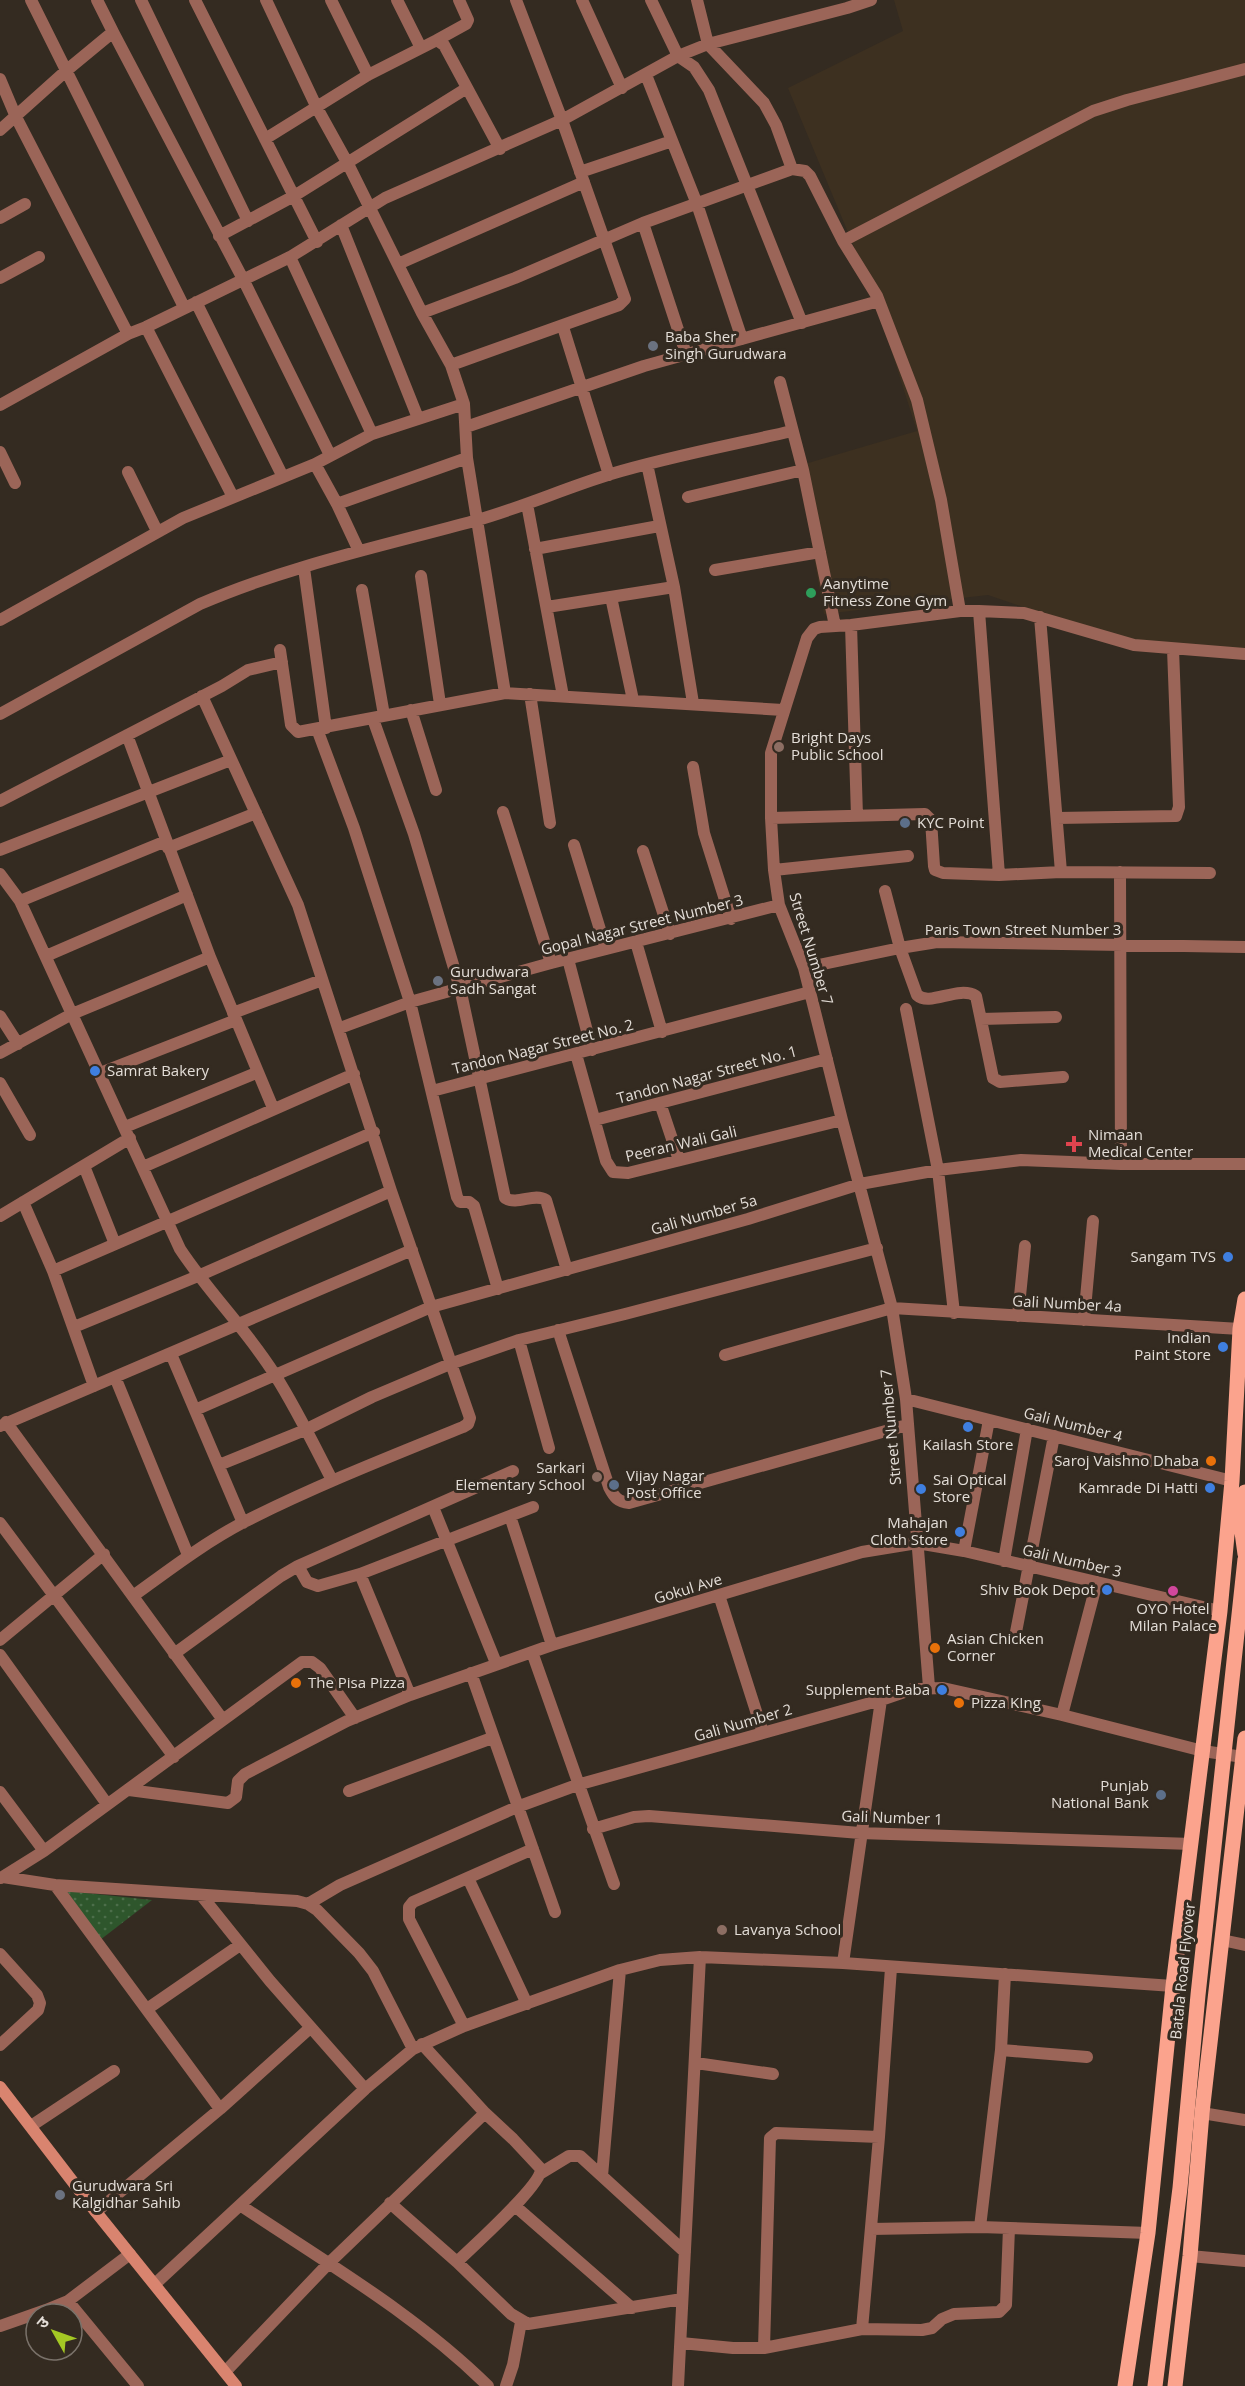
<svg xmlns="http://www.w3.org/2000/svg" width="1245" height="2386" font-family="'Open Sans','Noto Sans Devanagari',sans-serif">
<defs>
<pattern id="park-dots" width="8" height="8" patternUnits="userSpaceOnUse" patternTransform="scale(1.5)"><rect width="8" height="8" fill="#2e562c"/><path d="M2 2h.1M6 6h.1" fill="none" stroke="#4c6e4a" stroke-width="1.8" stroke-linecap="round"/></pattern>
</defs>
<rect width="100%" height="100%" fill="#342b21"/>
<!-- built -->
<path fill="#3d3020" d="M894,0H1245V653L1136,645L988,595L824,614L798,466L917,431L872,290L788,88L903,31Z"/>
<!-- park -->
<path fill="url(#park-dots)" d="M67,1891L152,1900L100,1940Z"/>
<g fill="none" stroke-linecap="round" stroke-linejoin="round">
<!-- street -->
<path stroke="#9b6558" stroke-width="12" d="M31,0L184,307
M141,0L248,221
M195,0L317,242
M266,0L317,108L348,164L422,313L451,365
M331,0L368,75
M397,0L421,48
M582,0L622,88
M651,0L678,56L694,67L709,90L802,323
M697,0L708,44L764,103L776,125L792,169
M113,32L244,281L330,455
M437,40L466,24L468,20L459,0
M646,75L697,204L742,339
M0,79L16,117L128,334
M0,130L67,70L113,32L97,0
M265,139L368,75L437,40L444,45L500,149
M580,172L672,141
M0,218L25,204
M643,223L686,354
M341,225L418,418
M219,236L294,196L467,88
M843,241L1093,111L1127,100L1245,69
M290,257L372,434
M398,264L584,182
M0,278L39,257
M196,302L283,477
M422,313L515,278L643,223L792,169L805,171L810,176L843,241L877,296L917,400L941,500L960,611
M146,327L233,497
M563,327L609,475
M780,382L803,470L835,626
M0,405L128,334L146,327L290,257L385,198L562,120L678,56L708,44L847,8L871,0
M466,427L644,366L879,301
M0,452L15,483
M315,464L337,504
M647,464L674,587L693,703
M128,472L157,531
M688,497L803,470
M527,504L563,696
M535,549L659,526
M359,551L337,504L467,458
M304,568L326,728
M715,570L820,552
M421,576L440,704
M362,590L384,715
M611,597L633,700
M547,607L674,587
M979,611L999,875
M1040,617L1061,872
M0,620L183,518L315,464L372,434L464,404
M851,625L857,816
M280,650L291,725L298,732L505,693L783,710
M505,693L467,458L464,404L451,365L619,305L625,299L562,120L516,0
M530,694L550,823
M411,710L436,790
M0,714L200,604C288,566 382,546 474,521C521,508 565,488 611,474C671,456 732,445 792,431
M373,719L414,834L460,988L505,1198C518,1206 534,1192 546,1200L567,1270
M317,729L354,828L410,1002L457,1197L460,1202H469L474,1206L498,1289
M127,735L210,957L273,1108
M693,767L704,833L731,919
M0,801L222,686L248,670L282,662
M503,812L551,963
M771,818L925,814L931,820L934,866L935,870L943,873L999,875L1061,872L1210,873
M1057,818L1176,816L1179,807L1173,649
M574,845L606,949
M168,848L256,813
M0,850L231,760
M643,851L670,934
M774,870L908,856
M1120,872L1121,1164
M0,874L20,901L180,1249C209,1293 247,1330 275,1375C296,1408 314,1445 332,1480
M885,891L900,948L917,995C930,1007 958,985 976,996L993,1078L1000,1082L1063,1077
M20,901L166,841
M636,942L662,1032
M46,956L187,895
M568,959L592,1050
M804,968L900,948L937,942L1245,947
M906,1009L938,1170L954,1313
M233,1013L322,980
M0,1016L18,1044
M981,1019L1056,1017
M340,1028L410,1002L551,963L779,905
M0,1053L72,1014L210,957
M576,1054L606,1161L613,1172L628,1173L842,1120
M100,1073L236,1020
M0,1083L30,1135
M432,1091L810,992
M660,1103L679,1160
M595,1120L827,1059
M125,1127L256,1073
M84,1166L115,1244
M143,1167L354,1074
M23,1202L53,1271L94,1386
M0,1216L130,1138
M53,1271L374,1132
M1018,1316L1025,1246
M1084,1320L1093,1221
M74,1327L198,1276L391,1191
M558,1330L609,1487C614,1497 618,1502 629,1503L907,1425
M519,1340L549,1448
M171,1354L243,1523
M725,1355L892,1308L1240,1329
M115,1377L188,1555
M906,1399L1232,1481
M195,1410L431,1307L748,1219L860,1184L938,1170L1021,1160L1121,1164H1245
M6,1422L223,1720
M0,1426L412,1250
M219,1465L305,1430L372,1397L450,1364L519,1340L625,1314L877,1248
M433,1507L496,1663
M510,1516L552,1645
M0,1523L174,1757
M964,1551L989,1420
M1004,1561L1027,1429
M298,1566L307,1582L318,1586L360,1574L533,1507
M360,1574L410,1695
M719,1595L763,1733
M133,1596C169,1570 204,1543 244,1522C315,1486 389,1457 463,1427L468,1424L470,1418L391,1191L298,905L202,696
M1016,1632L1054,1436
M0,1640L104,1554
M532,1652L614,1884
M174,1654L281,1576L298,1566L513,1471
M0,1655L107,1804
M471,1673L555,1912
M929,1687L906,1399L892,1308L842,1120L804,968L779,905L774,870L771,818V753L807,638L814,629L820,627L851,625L960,611H979L1024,613L1134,645L1245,654
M1062,1715L1097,1582
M129,1790L228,1803L236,1797L238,1781L245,1774L347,1721L410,1695L552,1645L862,1552L917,1543L964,1551L1220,1611
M349,1791L492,1738
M0,1792L44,1851
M593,1829L634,1817L649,1816L860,1833L1192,1844
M3,1877L55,1885L297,1901L308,1904L317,1910L359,1953L373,1971L413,2049
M1,1878L44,1851L302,1662H312L320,1668L355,1718
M468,1878L527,2004
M55,1885L220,2109
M201,1895L270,1981L365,2089
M308,1904L340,1885L517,1807L577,1785L881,1700L913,1689L943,1688L1062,1715L1203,1751L1243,1757
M1222,1940L1245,1945
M0,1954L37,1995L40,2003L38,2010L0,2045
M843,1963L881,1700
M147,2009L240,1945
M464,2026L409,1919V1907L413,1902L533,1849
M422,2044L485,2113L513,2139L541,2169C541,2186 472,2247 457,2262
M1001,2050L1087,2057
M696,2063L773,2074
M1202,2113L1245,2120
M31,2126L114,2071
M541,2173L569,2156H580L685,2252
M602,2176L620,1970
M390,2203L457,2262L511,2314L528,2324L682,2299
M240,2205C325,2262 415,2314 488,2386
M515,2206L632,2308
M96,2212L220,2109L310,2028
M980,2227L1148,2233
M871,2229L980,2227L1001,2050L1005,1974
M1190,2256L1245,2261
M155,2284L365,2089L413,2049L464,2026L620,1970L660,1960L700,1957L843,1963L1173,1986
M68,2301L138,2386
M0,2326L46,2310L68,2301L130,2254
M862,2329L879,2137L891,1968
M681,2343L733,2348H764L862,2329L922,2330L932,2328L942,2319L954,2314L999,2312L1006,2305L1009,2228
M764,2348L770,2138L776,2133L879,2137
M225,2372L328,2264L485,2113
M506,2386L513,2365L521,2322
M678,2386L700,1957"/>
<!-- secondary -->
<path stroke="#d9846f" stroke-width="12" d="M0,2087L96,2212L236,2386"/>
<!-- primary -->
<path stroke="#fba38d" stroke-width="15" d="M1245,1492L1241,1525L1245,1554
M1125,2386L1148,2233L1173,1986L1220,1611L1232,1481L1240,1329L1245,1299
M1175,2386L1190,2256L1202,2113L1245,1738"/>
<!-- primary-bridge -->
<path stroke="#fba38d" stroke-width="15" d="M1155,2386L1180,2188L1198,1995L1245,1559"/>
</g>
<!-- markers -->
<g fill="#6b7280" stroke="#342b21" stroke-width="2">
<circle cx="653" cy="346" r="6"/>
<circle cx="438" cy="981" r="6"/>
<circle cx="60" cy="2195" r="6"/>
</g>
<circle fill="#2e9e5b" stroke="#342b21" stroke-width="2" cx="811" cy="593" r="6"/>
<g fill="#8d6e63" stroke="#342b21" stroke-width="2">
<circle cx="779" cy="747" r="6"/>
<circle cx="597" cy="1477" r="6"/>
<circle cx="722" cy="1930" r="6"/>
</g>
<g fill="#5c6f8a" stroke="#342b21" stroke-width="2">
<circle cx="905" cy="823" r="6"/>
<circle cx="614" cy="1485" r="6"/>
<circle cx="1161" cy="1795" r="6"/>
</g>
<g fill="#3f7fe0" stroke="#342b21" stroke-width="2">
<circle cx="95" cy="1071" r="6"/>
<circle cx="1228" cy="1257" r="6"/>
<circle cx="1223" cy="1347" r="6"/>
<circle cx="968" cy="1427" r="6"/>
<circle cx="1210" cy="1488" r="6"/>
<circle cx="921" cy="1489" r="6"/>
<circle cx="960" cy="1532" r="6"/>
<circle cx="1107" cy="1590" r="6"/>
<circle cx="942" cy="1690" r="6"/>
</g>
<path fill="#e0444e" stroke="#342b21" stroke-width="2" d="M1071 1135h6v6h6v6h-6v6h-6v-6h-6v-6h6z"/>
<g fill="#e8710a" stroke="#342b21" stroke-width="2">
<circle cx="1211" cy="1461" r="6"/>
<circle cx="935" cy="1648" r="6"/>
<circle cx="296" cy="1683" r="6"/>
<circle cx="959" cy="1703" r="6"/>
</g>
<circle fill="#d1479c" stroke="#342b21" stroke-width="2" cx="1173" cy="1591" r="6"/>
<g text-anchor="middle" stroke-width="6" stroke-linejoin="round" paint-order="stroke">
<!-- poi labels -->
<g font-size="15" fill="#e3ddd7" stroke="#342b21" text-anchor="start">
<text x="665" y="342">Baba Sher<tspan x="665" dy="17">Singh Gurudwara</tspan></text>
<text x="823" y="589">Aanytime<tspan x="823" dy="17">Fitness Zone Gym</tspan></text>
<text x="791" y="743">Bright Days<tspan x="791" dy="17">Public School</tspan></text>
<text x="917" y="828">KYC Point</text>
<text x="450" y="977">Gurudwara<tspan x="450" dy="17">Sadh Sangat</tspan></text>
<text x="107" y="1076">Samrat Bakery</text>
<text x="1088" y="1140">Nimaan<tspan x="1088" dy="17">Medical Center</tspan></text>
<text x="1216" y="1262" text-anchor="end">Sangam TVS</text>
<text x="1211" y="1343" text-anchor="end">Indian<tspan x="1211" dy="17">Paint Store</tspan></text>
<text x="968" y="1450" text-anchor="middle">Kailash Store</text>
<text x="1199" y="1466" text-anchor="end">Saroj Vaishno Dhaba</text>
<text x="585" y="1473" text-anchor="end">Sarkari<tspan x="585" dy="17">Elementary School</tspan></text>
<text x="626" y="1481">Vijay Nagar<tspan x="626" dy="17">Post Office</tspan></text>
<text x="933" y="1485">Sai Optical<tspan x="933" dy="17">Store</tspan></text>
<text x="1198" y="1493" text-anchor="end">Kamrade Di Hatti</text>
<text x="948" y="1528" text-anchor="end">Mahajan<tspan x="948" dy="17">Cloth Store</tspan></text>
<text x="1095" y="1595" text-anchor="end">Shiv Book Depot</text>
<text x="1173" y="1614" text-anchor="middle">OYO Hotel<tspan x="1173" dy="17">Milan Palace</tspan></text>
<text x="947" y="1644">Asian Chicken<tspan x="947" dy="17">Corner</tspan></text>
<text x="308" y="1688">The Pisa Pizza</text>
<text x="930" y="1695" text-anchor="end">Supplement Baba</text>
<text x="971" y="1708">Pizza KIng</text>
<text x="1149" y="1791" text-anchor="end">Punjab<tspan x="1149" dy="17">National Bank</tspan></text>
<text x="734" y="1935">Lavanya School</text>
<text x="72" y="2191">Gurudwara Sri<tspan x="72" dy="17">Kalgidhar Sahib</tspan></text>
</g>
<!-- street labels -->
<g font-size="15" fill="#e3ddd7" stroke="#342b21">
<text transform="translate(642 925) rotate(-14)" y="5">Gopal Nagar Street Number 3</text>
<text x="1023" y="935">Paris Town Street Number 3</text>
<text transform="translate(811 949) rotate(73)" y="5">Street Number 7</text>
<text transform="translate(543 1047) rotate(-14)" y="5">Tandon Nagar Street No. 2</text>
<text transform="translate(707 1075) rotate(-15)" y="5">Tandon Nagar Street No. 1</text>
<text transform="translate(681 1144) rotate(-13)" y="5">Peeran Wali Gali</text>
<text transform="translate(704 1215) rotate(-16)" y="5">Gali Number 5a</text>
<text transform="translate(1067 1304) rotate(3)" y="5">Gali Number 4a</text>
<text transform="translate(1073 1425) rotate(14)" y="5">Gali Number 4</text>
<text transform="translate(891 1427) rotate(-95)" y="5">Street Number 7</text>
<text transform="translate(1072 1561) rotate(13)" y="5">Gali Number 3</text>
<text transform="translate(688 1589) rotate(-17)" y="5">Gokul Ave</text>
<text transform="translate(743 1723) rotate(-16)" y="5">Gali Number 2</text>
<text transform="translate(892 1818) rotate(2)" y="5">Gali Number 1</text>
<text transform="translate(1183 1971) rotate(-84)" y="5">Batala Road Flyover</text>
</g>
</g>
<!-- north arrow -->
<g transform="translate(54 2332) rotate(310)"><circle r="28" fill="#342b21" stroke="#7a726a" stroke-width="1.5"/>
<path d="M0-4.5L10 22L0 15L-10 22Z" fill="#a4c824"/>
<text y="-9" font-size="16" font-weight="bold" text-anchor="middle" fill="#e3ddd7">उ</text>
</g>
</svg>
